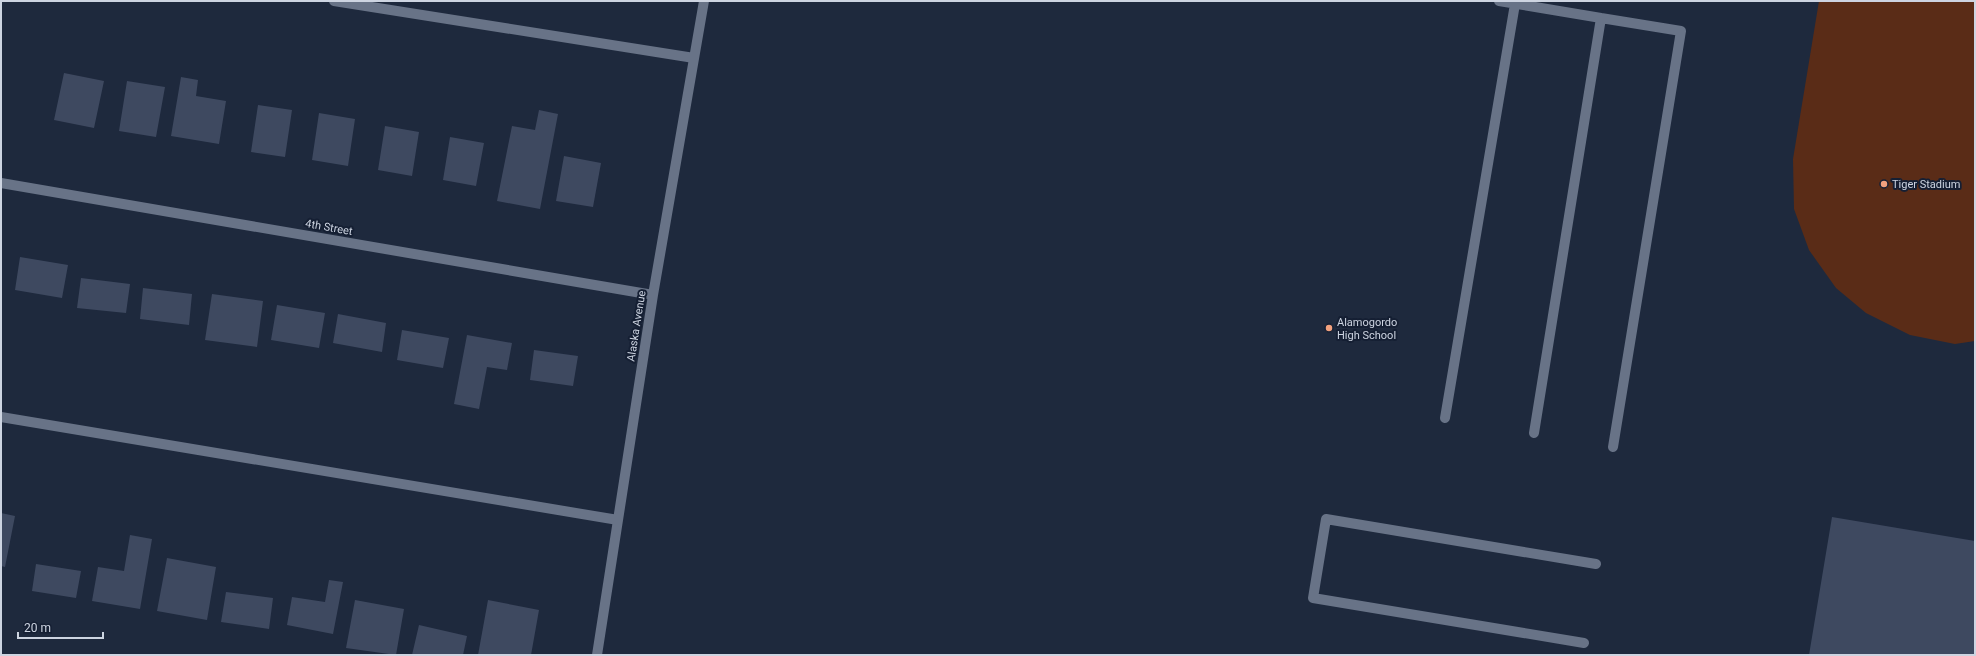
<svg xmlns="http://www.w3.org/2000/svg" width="1976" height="656" font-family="Roboto,sans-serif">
<rect width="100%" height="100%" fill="#1e293d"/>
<!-- green -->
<path fill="#5a2c17" d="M1819,1H1975V341L1955,344L1910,335L1866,313L1836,288L1809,250L1794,209L1793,159Z"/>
<!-- building -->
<path fill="#3e4960" d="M64,73L104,81L94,128L54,120Z
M181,77L198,80L196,96L226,101L219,144L171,136Z
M127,81L165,87L156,137L119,131Z
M258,105L292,110L285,157L251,152Z
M539,110L558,114L540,209L497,201L512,126L535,130Z
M319,113L355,119L348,166L312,160Z
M385,126L419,132L412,176L378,170Z
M450,137L484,143L476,186L443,180Z
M564,156L601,163L593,207L556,201Z
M20,257L68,265L62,298L15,290Z
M81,278L130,284L126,313L77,308Z
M143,288L192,294L189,325L140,319Z
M212,294L263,301L257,347L205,340Z
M277,305L325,313L319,348L271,340Z
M338,314L386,323L382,352L333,343Z
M402,330L449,338L443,368L397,360Z
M467,335L512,343L507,370L487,367L479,409L454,404Z
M534,350L578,356L573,386L530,380Z
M1,513L15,516L5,567L1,566Z
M1832,517L1975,541V655H1809Z
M130,535L152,539L140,609L92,601L98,567L124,571Z
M167,558L216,567L207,620L157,611Z
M36,564L81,571L76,598L32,591Z
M329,580L343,582L333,634L287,625L292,597L325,602Z
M226,592L273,598L269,629L221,622Z
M355,600L404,609L396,655L346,648Z
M488,600L539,610L531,655H478Z
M419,625L467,636L463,655H412Z"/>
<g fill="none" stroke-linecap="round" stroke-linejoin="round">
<!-- minor -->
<path stroke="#687387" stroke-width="10" d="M334,1L694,58
M1499,1L1601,18L1534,433
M1601,18L1681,31L1613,447
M1,183L653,295
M1,417L618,520
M1445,418L1515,4
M1584,643L1313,598L1326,519L1596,564
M597,655L653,295L704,1"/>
</g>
<!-- markers -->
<g fill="#f2a17e" stroke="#151f33" stroke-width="1.5">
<circle cx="1884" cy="184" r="4"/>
<circle cx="1329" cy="328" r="4"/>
</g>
<g text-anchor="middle" stroke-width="4" stroke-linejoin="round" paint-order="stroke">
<!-- poi labels -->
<g font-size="11" fill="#cdd4e1" stroke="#151f33" text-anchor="start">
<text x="1892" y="188">Tiger Stadium</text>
<text x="1337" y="326">Alamogordo<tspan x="1337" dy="13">High School</tspan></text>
</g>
<!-- street labels -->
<g font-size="11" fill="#cdd4e1" stroke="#151f33">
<text transform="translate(329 227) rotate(10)" y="4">4th Street</text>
<text transform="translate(636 326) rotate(-81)" y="4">Alaska Avenue</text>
</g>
</g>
<!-- border -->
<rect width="1976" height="656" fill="none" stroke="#cdd4e1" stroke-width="4"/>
<!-- scale -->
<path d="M18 632v6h85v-6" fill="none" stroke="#cdd4e1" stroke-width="2"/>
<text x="24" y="632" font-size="12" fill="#cdd4e1" stroke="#151f33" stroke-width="3" paint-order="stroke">20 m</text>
</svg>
